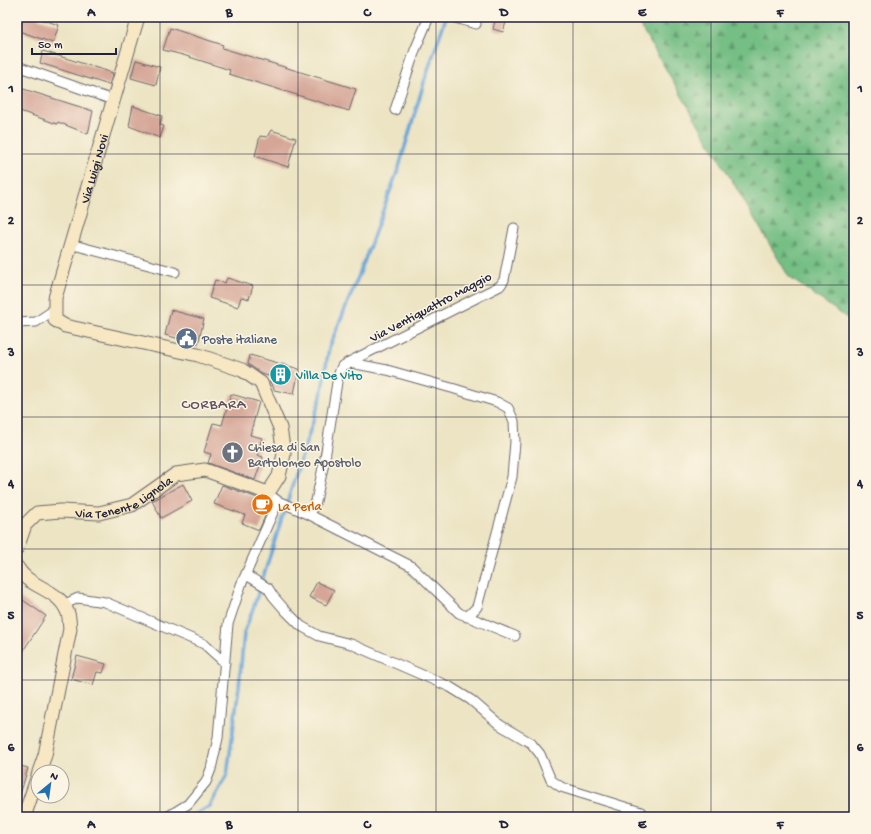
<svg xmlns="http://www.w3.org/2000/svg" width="871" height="834" font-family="'Gochi Hand',sans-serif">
<defs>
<pattern id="forest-firs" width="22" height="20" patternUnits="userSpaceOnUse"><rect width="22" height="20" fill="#74be84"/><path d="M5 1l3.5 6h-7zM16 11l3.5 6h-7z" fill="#5f9a6d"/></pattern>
</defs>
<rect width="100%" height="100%" fill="#fcf5e5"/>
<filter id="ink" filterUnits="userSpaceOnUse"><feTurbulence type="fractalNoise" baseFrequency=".025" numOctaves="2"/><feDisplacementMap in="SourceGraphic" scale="8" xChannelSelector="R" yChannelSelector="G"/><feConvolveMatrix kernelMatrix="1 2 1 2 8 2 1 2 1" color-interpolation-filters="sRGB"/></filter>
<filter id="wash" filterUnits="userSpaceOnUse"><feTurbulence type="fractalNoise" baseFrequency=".012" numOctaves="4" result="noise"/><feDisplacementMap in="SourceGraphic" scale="16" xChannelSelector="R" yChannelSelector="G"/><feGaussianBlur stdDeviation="0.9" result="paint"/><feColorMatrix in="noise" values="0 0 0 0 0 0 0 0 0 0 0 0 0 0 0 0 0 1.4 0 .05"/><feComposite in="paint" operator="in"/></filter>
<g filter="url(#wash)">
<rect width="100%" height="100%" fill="#ece4c3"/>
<!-- forest -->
<path fill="url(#forest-firs)" stroke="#4b7060" d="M635,17H854V323L789,277Z"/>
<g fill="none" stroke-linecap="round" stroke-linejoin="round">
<!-- stream -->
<path stroke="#67a4d8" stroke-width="3.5" d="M191,817L210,806L227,775L239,687L244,633L253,609L321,396L329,348L361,270L399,167L425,79L446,17"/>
</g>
<g id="blocks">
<!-- building -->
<path fill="#d5a697" d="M23,17H34L59,25L53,43L19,31Z
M496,17L507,19L503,32L493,29Z
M170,28L223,45L222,48L356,89L349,111L229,74L230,70L183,55L163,50Z
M43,51L113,73L109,85L40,63Z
M136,60L160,67L156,85L131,78Z
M17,87L93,111L88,134L58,122L57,124L17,110Z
M133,106L162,116L160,125L164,126L160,138L129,126Z
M271,130L296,138L288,167L255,156L260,136L267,137Z
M227,278L253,286L249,299L241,297L238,307L209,298L215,280L225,283Z
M171,310L204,319L198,344L165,335Z
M250,355L299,369L294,394L274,390L273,386L270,383L271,377L262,374L248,364Z
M231,394L259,402L250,435L262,438L257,455L263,457L255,480L208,463L211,454L204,452L213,423L222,425Z
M183,484L192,501L161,518L152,501Z
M222,485L271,503L259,530L242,523L245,515L214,504Z
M317,582L334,590L326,605L309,597Z
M17,596L46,616L17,660Z
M77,656L106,664L103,673L97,672L93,685L71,679Z
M17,765L28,768L19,798L17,797Z"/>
</g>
</g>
<g filter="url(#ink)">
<use href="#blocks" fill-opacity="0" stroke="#69666b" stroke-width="1"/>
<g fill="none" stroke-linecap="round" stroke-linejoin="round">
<defs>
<path id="street" d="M452,17L476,24
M17,66L113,100
M395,110L415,50L429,17
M70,244L175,272
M17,323L36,322L54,310
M347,363L500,286L504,280L514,228
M274,498L278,501L310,515L411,566L459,613L515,636
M310,515L316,501L325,458L338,376L342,366L351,363L387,370L455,389L497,402L508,408L514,421L515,442L512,477L477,607L467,617
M246,575L268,588L273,596L285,610L301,626L319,636L351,644L450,687L471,700L500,725L531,743L540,754L551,780L561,787L641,812
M63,605L78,598L105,602L204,644L225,663
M167,817L188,804L206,782L211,769L218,738L228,624L241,585L278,501"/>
<g id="secondary">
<path id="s1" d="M17,548L25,525L37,513L61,511L99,513L132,505L176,474L205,470L268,493L279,476L284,454L280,428L261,383L242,370L198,355L65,326L55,320V298L138,17"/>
<path d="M17,567C28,588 58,588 67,611C70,616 69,624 70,629L45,755L39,772"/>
<path d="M24,817L38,776"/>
</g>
</defs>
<!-- street casing -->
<use href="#street" stroke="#69666b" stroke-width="11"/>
<!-- secondary casing -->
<use href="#secondary" stroke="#69666b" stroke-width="15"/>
<!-- street -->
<use href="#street" stroke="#fff" stroke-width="9"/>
<!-- secondary -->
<use href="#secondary" stroke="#f7e8c3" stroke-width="13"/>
</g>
</g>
<!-- grid -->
<path fill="none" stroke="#22223b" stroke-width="1" stroke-opacity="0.55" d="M160,17V817M298,17V817M436,17V817M573,17V817M711,17V817M17,154H854M17,285H854M17,417H854M17,549H854M17,680H854"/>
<!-- icons -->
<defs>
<symbol id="civic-disc" viewBox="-11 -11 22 22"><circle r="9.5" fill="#5c6f8a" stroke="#fcf5e5"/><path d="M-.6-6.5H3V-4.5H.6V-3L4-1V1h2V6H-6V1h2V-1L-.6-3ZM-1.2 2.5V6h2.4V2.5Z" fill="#fff"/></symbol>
<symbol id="building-disc" viewBox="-11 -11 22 22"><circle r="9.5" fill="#0f9aa8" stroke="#fcf5e5"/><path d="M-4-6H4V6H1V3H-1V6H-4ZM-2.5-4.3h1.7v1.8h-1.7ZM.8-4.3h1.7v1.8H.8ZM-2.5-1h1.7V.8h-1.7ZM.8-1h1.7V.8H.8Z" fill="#fff"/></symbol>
<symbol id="church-disc" viewBox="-11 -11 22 22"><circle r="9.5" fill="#6b7280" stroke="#fcf5e5"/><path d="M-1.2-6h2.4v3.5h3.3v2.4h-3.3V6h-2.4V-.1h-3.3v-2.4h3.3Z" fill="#fff"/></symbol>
<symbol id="cafe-disc" viewBox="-11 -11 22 22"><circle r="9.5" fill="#e8710a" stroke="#fcf5e5"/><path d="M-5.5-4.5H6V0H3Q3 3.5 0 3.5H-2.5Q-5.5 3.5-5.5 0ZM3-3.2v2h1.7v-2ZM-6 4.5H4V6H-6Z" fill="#fff"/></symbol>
</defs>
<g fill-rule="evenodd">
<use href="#civic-disc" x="174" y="326" width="25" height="25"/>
<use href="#building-disc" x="268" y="362" width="25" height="25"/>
<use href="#church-disc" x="220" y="440" width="25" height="25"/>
<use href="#cafe-disc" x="250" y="492" width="25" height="25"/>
</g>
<g text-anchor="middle" stroke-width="3" stroke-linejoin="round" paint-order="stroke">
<!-- street labels -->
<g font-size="13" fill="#22223b" stroke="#fcf5e5">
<text dy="5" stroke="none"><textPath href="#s1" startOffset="780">Via Luigi Novi</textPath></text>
<text transform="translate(430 306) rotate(-28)" y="5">Via Ventiquattro Maggio</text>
<text dy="5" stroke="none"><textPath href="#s1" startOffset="132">Via Tenente Lignola</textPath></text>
</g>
<!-- service labels -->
<g font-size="13" fill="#4e5e75" stroke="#fcf5e5" text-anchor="start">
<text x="202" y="343">Poste italiane</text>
</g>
<!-- culture labels -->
<g font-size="13" fill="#0d838f" stroke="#fcf5e5" text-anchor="start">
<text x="296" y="379">Villa De Vito</text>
</g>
<!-- worship labels -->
<g font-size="13" fill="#5b616d" stroke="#fcf5e5" text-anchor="start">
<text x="248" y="451">Chiesa di San<tspan x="248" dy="15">Bartolomeo Apostolo</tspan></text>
</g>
<!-- food labels -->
<g font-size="13" fill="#c56008" stroke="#fcf5e5" text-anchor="start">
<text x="278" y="510">La Perla</text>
</g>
<!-- quarter labels -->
<g font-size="15" letter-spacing="1" fill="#61505b" stroke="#fcf5e5">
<text x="214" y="408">CORBARA</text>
</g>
</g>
<!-- margin -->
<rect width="871" height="834" fill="none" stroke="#fcf5e5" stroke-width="44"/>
<!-- north arrow -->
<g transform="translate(50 784) rotate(29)"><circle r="19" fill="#fcf5e5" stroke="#a5a1a1"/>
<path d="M0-3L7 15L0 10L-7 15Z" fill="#1f6fb2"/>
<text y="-6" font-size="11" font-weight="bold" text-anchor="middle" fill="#22223b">N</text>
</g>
<!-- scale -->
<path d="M32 48v6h84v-6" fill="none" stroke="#22223b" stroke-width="2"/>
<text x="38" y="48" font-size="12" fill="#22223b" stroke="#fcf5e5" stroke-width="3" paint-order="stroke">50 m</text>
<rect x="22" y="22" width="827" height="790" fill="none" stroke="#22223b" stroke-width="1.5"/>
<g font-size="13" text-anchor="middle" font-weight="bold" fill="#22223b">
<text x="91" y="16">A</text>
<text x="229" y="16">B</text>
<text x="367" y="16">C</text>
<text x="504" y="16">D</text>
<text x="642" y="16">E</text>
<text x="780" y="16">F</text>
<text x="11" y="92">1</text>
<text x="860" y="92">1</text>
<text x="11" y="224">2</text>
<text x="860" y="224">2</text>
<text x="11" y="356">3</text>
<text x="860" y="356">3</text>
<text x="11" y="487">4</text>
<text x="860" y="487">4</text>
<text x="11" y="619">5</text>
<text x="860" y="619">5</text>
<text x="11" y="751">6</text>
<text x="860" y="751">6</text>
<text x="91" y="828">A</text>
<text x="229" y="828">B</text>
<text x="367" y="828">C</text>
<text x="504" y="828">D</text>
<text x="642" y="828">E</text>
<text x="780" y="828">F</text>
</g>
</svg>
